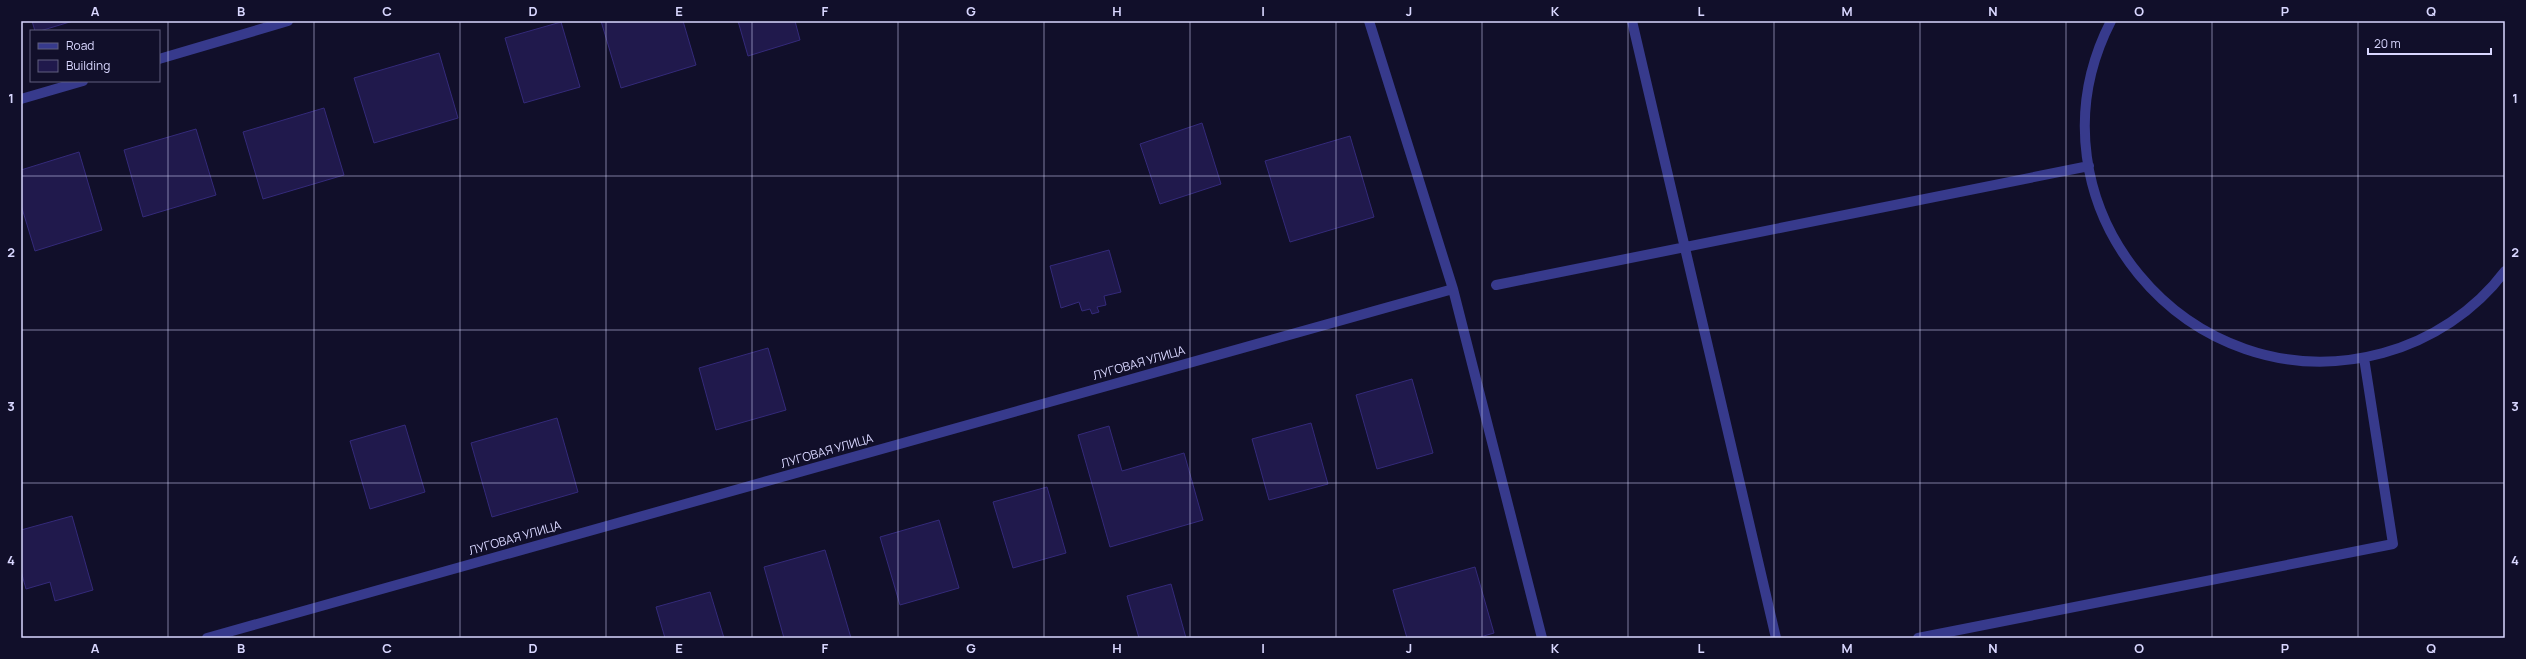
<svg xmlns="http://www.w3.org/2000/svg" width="2526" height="659" font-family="Manrope,sans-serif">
<rect width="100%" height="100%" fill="#110f2a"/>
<!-- building -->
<path fill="#20194c" stroke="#342a7a" d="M32,21H73L40,31H35Z
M601,21H683L696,65L621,88Z
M738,21H795L800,40L748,56Z
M561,22L580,87L524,103L505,38Z
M439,53L458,118L374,143L354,78Z
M324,108L344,175L263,199L243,132Z
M1202,123L1221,184L1160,204L1140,144Z
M196,129L216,195L143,217L124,150Z
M1350,136L1374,217L1290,242L1265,161Z
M79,152L102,230L35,251L21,205V170Z
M1109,250L1121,292L1104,296L1106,305L1097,307L1099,312L1092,314L1090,309L1082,311L1079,302L1061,308L1050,266Z
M768,348L786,410L716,430L699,368Z
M1412,379L1433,453L1377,469L1356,395Z
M557,418L578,492L492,517L471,443Z
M1311,423L1328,484L1269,500L1252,439Z
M405,425L425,492L370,509L350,441Z
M1109,426L1122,471L1184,453L1203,520L1110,547L1078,435Z
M1047,487L1066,553L1013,568L993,502Z
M72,516L93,590L55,601L50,582L26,589L21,571V530Z
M939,520L959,588L900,605L880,537Z
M825,550L851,638H784L764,567Z
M1475,567L1494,633L1477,638H1407L1393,590Z
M1171,584L1186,638H1139L1127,596Z
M710,592L724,638H665L656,607Z"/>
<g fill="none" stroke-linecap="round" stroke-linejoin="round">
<!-- lane -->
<path stroke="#373a8c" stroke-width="10" d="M1632,21L1776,638
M2111,21C2018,202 2188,406 2383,353C2431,340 2475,311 2505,271
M1496,285L2089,166
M1918,638L2393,544L2364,358"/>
<!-- street -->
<path stroke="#373a8c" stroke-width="10" d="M1369,21L1453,289L1542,638
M159,59L288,21
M21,99L83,81
M207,638L1453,289"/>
</g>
<!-- grid -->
<path fill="none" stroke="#d9d7ff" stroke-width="1" stroke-opacity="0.55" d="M168,21V638M314,21V638M460,21V638M606,21V638M752,21V638M898,21V638M1044,21V638M1190,21V638M1336,21V638M1482,21V638M1628,21V638M1774,21V638M1920,21V638M2066,21V638M2212,21V638M2358,21V638M21,176H2505M21,330H2505M21,483H2505"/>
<g text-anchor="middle" stroke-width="3" stroke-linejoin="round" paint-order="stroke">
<!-- street labels -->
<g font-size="12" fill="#d9d7ff" stroke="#110f2a">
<text transform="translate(1139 363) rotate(-16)" y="4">ЛУГОВАЯ УЛИЦА</text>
<text transform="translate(827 451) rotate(-16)" y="4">ЛУГОВАЯ УЛИЦА</text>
<text transform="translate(515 538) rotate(-16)" y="4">ЛУГОВАЯ УЛИЦА</text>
</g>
</g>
<!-- border -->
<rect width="2526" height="659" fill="none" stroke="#110f2a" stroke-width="44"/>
<!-- legend -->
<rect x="30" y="30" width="130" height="52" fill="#110f2a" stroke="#615f7f"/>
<rect x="38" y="43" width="20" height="6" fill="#373a8c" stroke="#615f7f"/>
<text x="66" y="50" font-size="12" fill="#d9d7ff">Road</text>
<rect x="38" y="60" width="20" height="12" fill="#20194c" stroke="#615f7f"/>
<text x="66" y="70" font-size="12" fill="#d9d7ff">Building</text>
<!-- scale -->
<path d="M2368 48v6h123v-6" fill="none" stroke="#d9d7ff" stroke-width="2"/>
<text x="2374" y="48" font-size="12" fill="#d9d7ff" stroke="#110f2a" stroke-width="3" paint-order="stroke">20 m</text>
<rect x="22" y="22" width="2482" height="615" fill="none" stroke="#d9d7ff" stroke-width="1.5"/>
<g font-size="13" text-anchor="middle" font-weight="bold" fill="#d9d7ff">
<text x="95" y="16">A</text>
<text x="241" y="16">B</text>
<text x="387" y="16">C</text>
<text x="533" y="16">D</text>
<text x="679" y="16">E</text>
<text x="825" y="16">F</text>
<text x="971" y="16">G</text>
<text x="1117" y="16">H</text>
<text x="1263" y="16">I</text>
<text x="1409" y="16">J</text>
<text x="1555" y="16">K</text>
<text x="1701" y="16">L</text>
<text x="1847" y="16">M</text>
<text x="1993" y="16">N</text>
<text x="2139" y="16">O</text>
<text x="2285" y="16">P</text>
<text x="2431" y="16">Q</text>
<text x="11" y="103">1</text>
<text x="2515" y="103">1</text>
<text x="11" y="257">2</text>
<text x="2515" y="257">2</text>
<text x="11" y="411">3</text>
<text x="2515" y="411">3</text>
<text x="11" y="565">4</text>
<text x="2515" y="565">4</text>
<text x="95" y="653">A</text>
<text x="241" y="653">B</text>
<text x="387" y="653">C</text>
<text x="533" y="653">D</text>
<text x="679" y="653">E</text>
<text x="825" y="653">F</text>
<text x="971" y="653">G</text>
<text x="1117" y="653">H</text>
<text x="1263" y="653">I</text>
<text x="1409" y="653">J</text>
<text x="1555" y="653">K</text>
<text x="1701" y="653">L</text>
<text x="1847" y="653">M</text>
<text x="1993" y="653">N</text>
<text x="2139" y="653">O</text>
<text x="2285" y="653">P</text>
<text x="2431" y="653">Q</text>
</g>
</svg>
